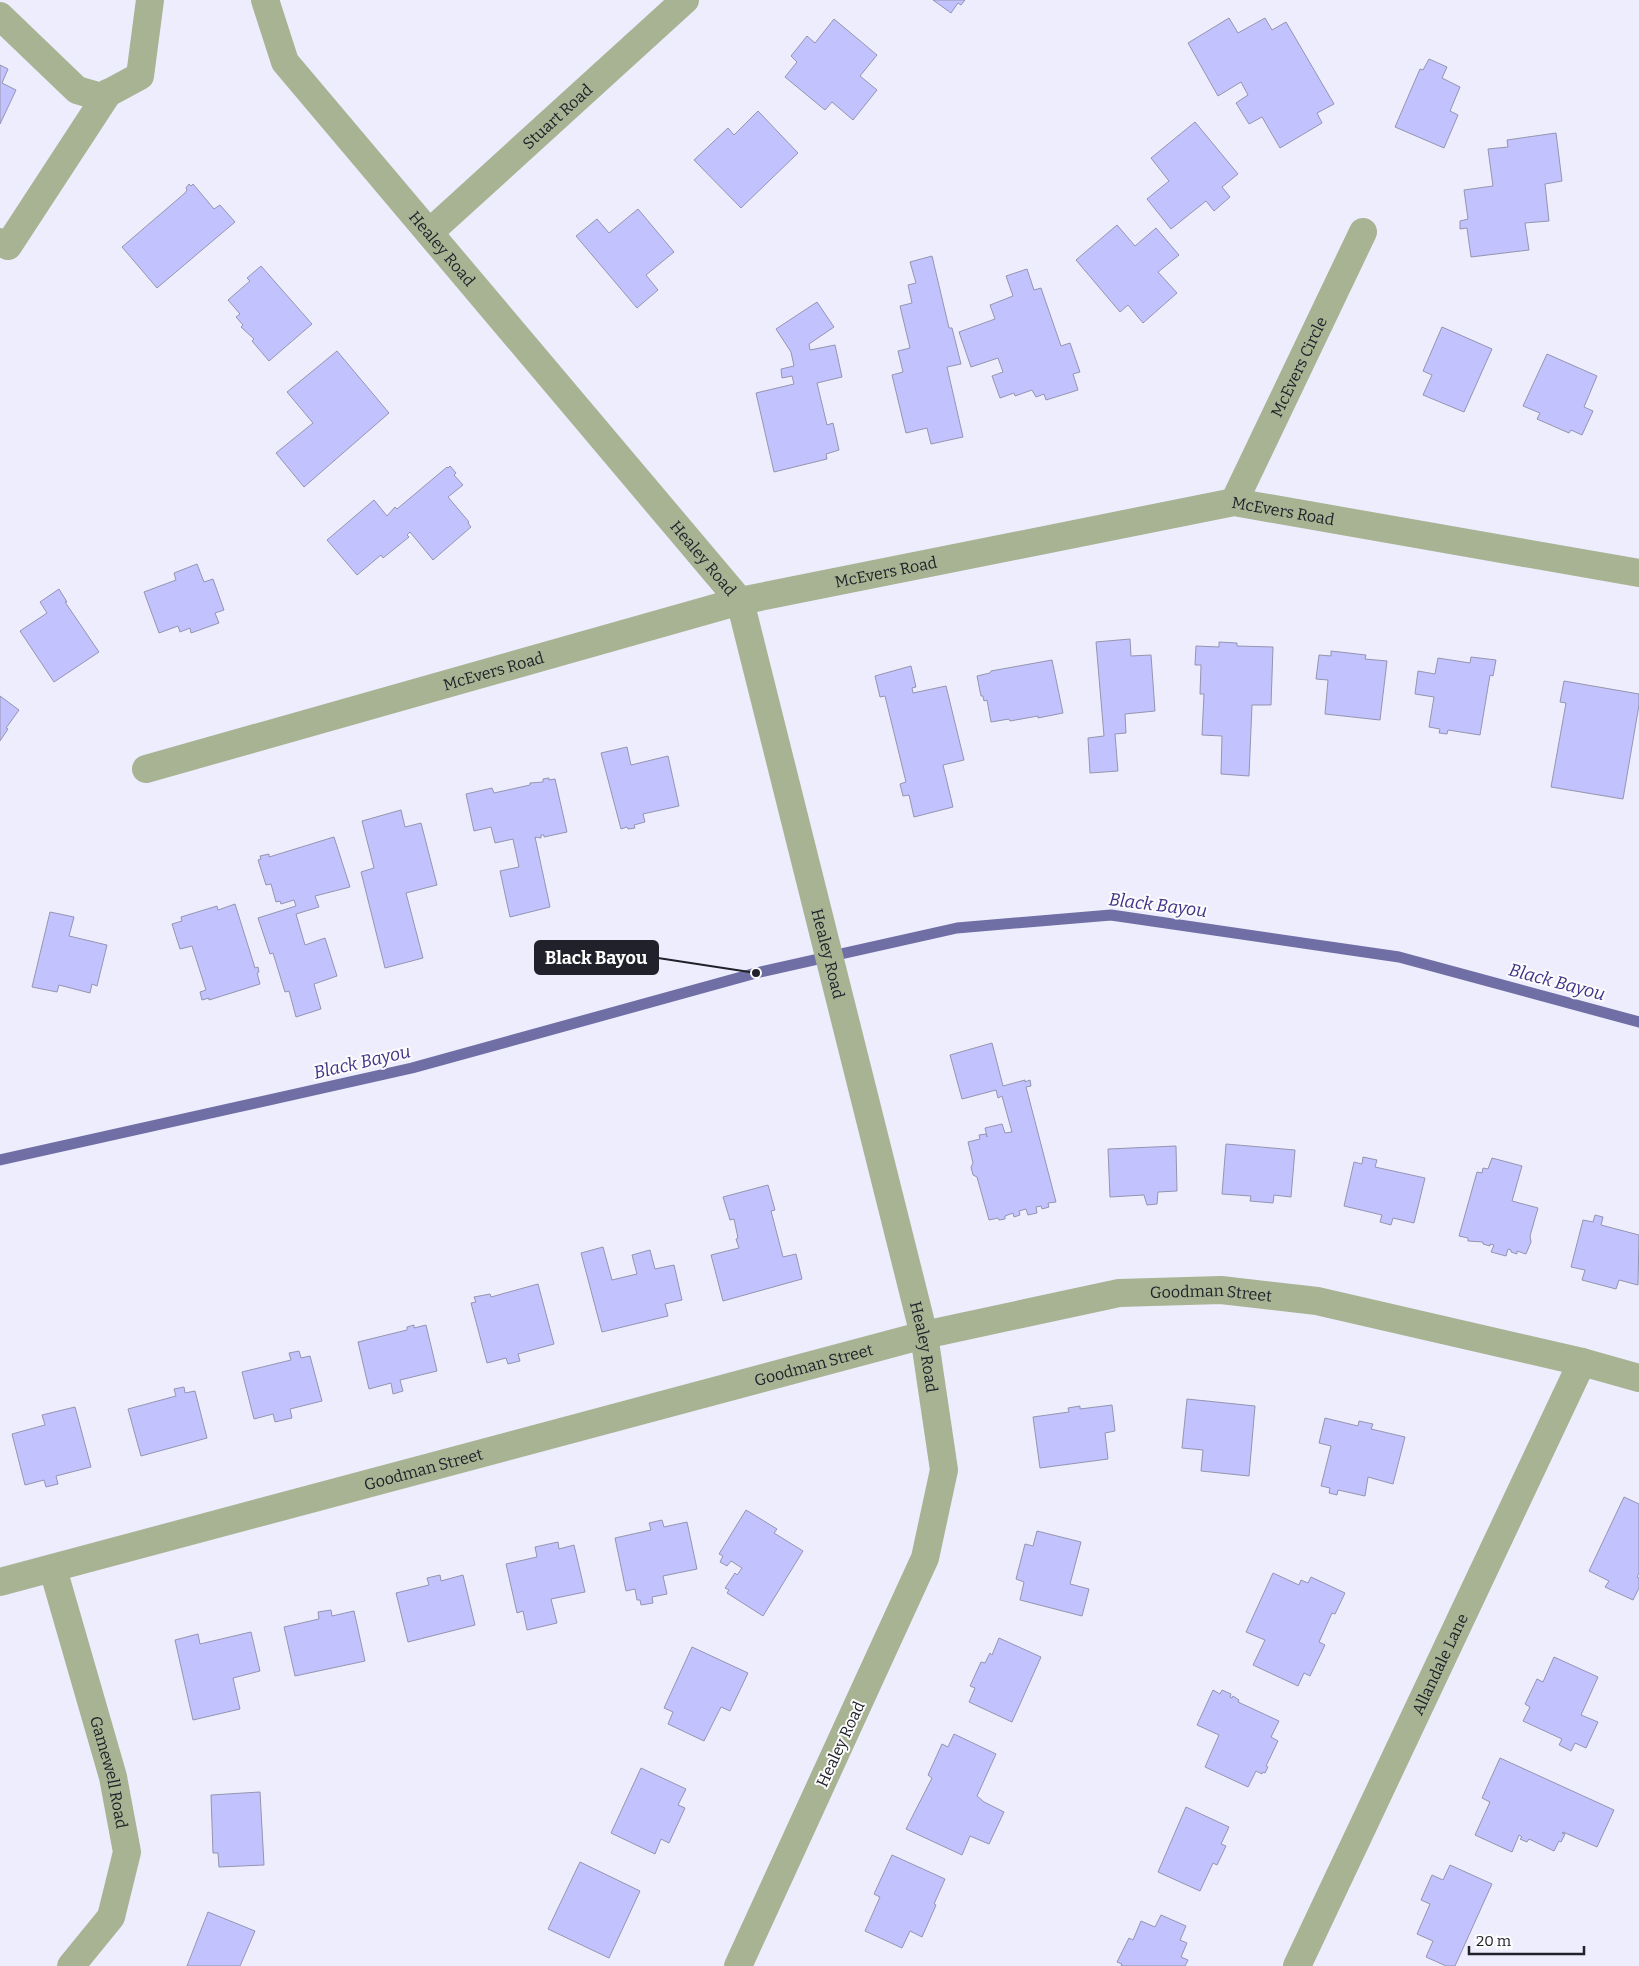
<svg xmlns="http://www.w3.org/2000/svg" width="1639" height="1966" font-family="Bitter,serif">
<rect width="100%" height="100%" fill="#ededfe"/>
<g fill="none" stroke-linecap="round" stroke-linejoin="round">
<!-- stream -->
<path stroke="#706fa5" stroke-width="11" d="M0,1160L412,1068L756,973L957,928L1111,915L1399,957L1639,1022"/>
</g>
<!-- building -->
<path fill="#c2c2ff" stroke="#9595af" d="M933,0H965L961,5L958,3L951,13Z
M1229,18L1238,33L1265,18L1272,30L1286,22L1334,104L1317,113L1322,123L1280,148L1262,117L1249,124L1236,103L1248,95L1241,82L1218,96L1188,43Z
M834,19L877,55L860,76L877,90L853,120L832,102L825,110L785,77L797,62L791,56L807,36L815,43Z
M1429,59L1447,67L1442,78L1460,87L1450,111L1458,115L1444,148L1395,127L1420,69L1423,70Z
M0,65L8,69L2,83L16,90L0,124Z
M758,111L798,153L741,208L694,160L728,128L734,135Z
M1195,122L1238,174L1222,187L1230,197L1214,211L1206,201L1171,229L1147,199L1169,181L1151,158Z
M1556,133L1562,181L1545,184L1549,221L1525,223L1529,250L1471,257L1467,228L1460,229V221L1468,219L1464,190L1493,186L1488,149L1508,147L1507,140Z
M189,184L191,186L193,184L214,209L220,205L235,222L157,288L122,247L185,193L187,190L186,188Z
M638,209L674,252L646,275L658,290L637,308L576,236L597,219L609,233Z
M1117,225L1135,246L1156,228L1179,255L1158,272L1177,293L1143,323L1128,305L1120,312L1076,260Z
M932,256L949,328H952L961,364L947,367L963,437L931,444L927,428L906,433L892,375L903,372L898,351L910,348L900,306L912,303L908,285L916,283L910,262Z
M261,266L312,324L269,361L252,341L254,339L241,327L243,325L236,317L240,314L228,300L250,281L247,278Z
M1027,269L1034,290L1041,288L1061,346L1070,343L1080,372L1073,374L1078,390L1046,400L1044,394L1036,397L1032,390L1015,396L1014,393L1000,398L992,376L1003,372L998,358L971,367L959,332L995,319L990,305L1013,296L1006,276Z
M817,302L834,327L809,344L810,350L835,345L842,377L817,383L827,425L833,423L839,450L826,454L827,459L774,472L756,393L794,384L792,376L782,378L781,369L794,366L791,352L776,329Z
M1442,327L1492,349L1464,412L1423,395L1432,375L1423,371Z
M337,351L389,413L304,487L276,453L313,423L287,392Z
M1547,354L1597,376L1584,407L1593,411L1582,435L1571,430L1569,433L1537,419L1540,413L1523,406Z
M450,466L456,473L454,475L463,485L448,497L469,522L468,523L471,527L433,560L410,532L407,535L409,537L383,558L381,555L357,575L327,540L374,500L387,516L395,507L397,509L447,467L448,468Z
M197,564L204,582L213,579L224,610L215,613L219,623L191,633L190,628L180,632L178,626L159,633L144,592L176,580L174,573Z
M59,589L67,602H65L99,652L54,682L20,631L47,613L40,602Z
M1130,639L1131,656L1151,655L1155,711L1125,714L1126,733L1115,734L1118,771L1090,773L1088,738L1104,736L1096,642Z
M1219,642L1237,643V646L1273,647L1271,705H1252L1249,776L1221,774L1222,736L1202,735L1204,694H1200L1201,665H1195L1196,646L1219,647Z
M1331,651L1366,655L1365,659L1387,661L1380,720L1325,714L1328,680L1316,679L1319,655L1331,656Z
M1471,657L1496,660L1493,676L1490,675L1480,735L1448,730L1447,734L1439,733L1440,729L1429,727L1434,697L1415,694L1418,671L1435,674L1438,658L1470,663Z
M1052,660L1063,713L1038,718V716L1010,721L1009,719L991,722L987,700L984,701L983,696H981L977,676L990,673L991,671Z
M911,666L916,687L912,688L913,693L946,686L964,760L943,765L953,807L914,817L909,795L903,796L900,784L906,782L885,696L880,697L875,676Z
M1564,681L1639,694V705L1623,799L1551,787L1566,703L1560,702Z
M0,696L19,710L6,728L8,729L0,741Z
M627,747L631,765L668,756L679,806L643,814L645,822L634,825L635,828L628,829L627,827L621,829L601,753Z
M549,778V780L555,779L567,832L544,837V835H541V838L535,837L550,907L510,917L500,871L519,867L513,839L495,843L491,827L474,831L466,794L492,788L494,793L530,785V783L543,782V779Z
M401,810L405,827L421,823L437,885L406,893L423,958L385,968L361,872L374,868L362,821Z
M334,837L350,887L315,896L319,907L296,914L305,945L325,938L337,976L314,984L321,1009L296,1017L289,991L285,992L273,953L270,954L258,918L296,906L294,900L281,904L280,901L276,902L271,884L266,885L258,860L261,859L260,856L269,854V857Z
M235,904L255,968L258,967L259,972L257,973L260,984L209,1000V998L202,1000L200,992L206,990L192,946L180,949L172,924L182,921L181,917L217,906L218,910Z
M50,912L74,917L69,936L107,945L97,986L92,984L90,993L59,985L57,992L32,987Z
M992,1043L1003,1086L1025,1080V1082L1030,1080L1031,1086L1026,1087L1056,1202L1048,1203L1049,1207L1042,1209L1041,1206L1036,1207L1037,1213L1028,1215L1026,1209L1019,1211L1020,1215L1014,1217L1013,1213L1005,1216V1219L999,1220L998,1218L989,1220L977,1177L973,1175L971,1167L973,1163L968,1142L980,1139L979,1135L986,1134L987,1137L985,1128L1002,1124L1005,1133L1012,1132L1002,1096L998,1098L996,1090L962,1099L950,1055Z
M1226,1144L1295,1150L1291,1197L1274,1195L1273,1203L1250,1201L1251,1196L1222,1194Z
M1176,1146L1177,1191L1158,1192L1157,1204L1147,1205L1144,1195L1110,1197L1108,1149Z
M1363,1157L1377,1160L1375,1167L1425,1178L1414,1223L1393,1218L1391,1225L1380,1222L1382,1215L1344,1206L1354,1162L1362,1164Z
M1492,1158L1522,1166L1512,1201L1538,1208L1530,1236L1531,1242L1526,1254L1517,1251V1254L1511,1252V1250L1508,1249L1506,1256L1491,1252L1494,1245L1490,1244V1246L1483,1244V1242L1468,1241V1238L1459,1236L1477,1172L1482,1173L1483,1168L1488,1169Z
M768,1185L775,1210L771,1211L783,1257L796,1254L802,1279L723,1301L711,1255L739,1248L736,1239L738,1238L734,1219L730,1220L723,1197Z
M1595,1215L1603,1217L1601,1225L1639,1235L1638,1285L1619,1280L1616,1289L1582,1280L1585,1270L1571,1267L1583,1220L1593,1222Z
M603,1247L612,1280L637,1274L632,1255L650,1250L655,1269L674,1265L682,1300L665,1304L668,1316L602,1332L581,1253Z
M538,1284L554,1344L518,1354L520,1361L508,1364L506,1358L487,1363L471,1303L476,1302L474,1297L490,1294L491,1297Z
M414,1325V1328L426,1325L437,1371L400,1380L403,1391L393,1394L391,1383L369,1389L358,1342L407,1330V1327Z
M299,1351L301,1358L310,1356L322,1401L290,1409L292,1418L275,1422L273,1414L254,1419L242,1372L291,1360L289,1353Z
M184,1387L185,1393L195,1391L207,1438L141,1456L128,1409L176,1396L174,1389Z
M1187,1399L1255,1406L1249,1476L1201,1471L1203,1450L1182,1448Z
M1112,1405L1115,1431L1105,1433L1108,1459L1040,1468L1033,1417L1069,1412L1068,1408L1080,1406V1409Z
M75,1407L91,1467L56,1476L58,1484L46,1487L44,1480L25,1485L12,1434L45,1425L42,1415Z
M1325,1418L1358,1426L1359,1421L1373,1424L1371,1429L1405,1437L1393,1484L1368,1477L1365,1496L1338,1490L1337,1495L1329,1493L1330,1488L1321,1486L1331,1446L1319,1443Z
M1624,1497L1639,1504V1573L1637,1577L1639,1578V1588L1633,1600L1605,1587L1609,1581L1589,1571Z
M746,1510L777,1529L774,1533L803,1551L763,1616L727,1593L729,1590L725,1588L735,1573L737,1575L742,1568L731,1561L727,1566L720,1562L723,1556L719,1554Z
M662,1520L664,1527L687,1522L697,1569L663,1576L667,1594L652,1597L653,1603L641,1605L640,1600H637L635,1589L626,1591L615,1538L651,1530L649,1523Z
M1037,1531L1081,1542L1070,1584L1089,1589L1082,1616L1020,1600L1024,1582L1016,1579L1025,1544L1033,1546Z
M558,1542L559,1549L574,1545L585,1592L551,1599L557,1623L527,1630L523,1611L517,1613L506,1564L537,1557L535,1547Z
M1273,1573L1299,1585L1301,1580L1308,1583L1311,1577L1345,1593L1335,1614L1332,1613L1319,1642L1325,1645L1310,1676L1304,1673L1298,1686L1253,1665L1265,1640L1246,1632Z
M440,1575L441,1581L463,1575L475,1625L408,1642L396,1593L429,1585L427,1578Z
M331,1610L332,1616L354,1611L365,1661L295,1676L284,1627L319,1619L318,1612Z
M251,1632L260,1671L233,1678L240,1709L193,1720L175,1640L198,1634L200,1644Z
M999,1638L1041,1657L1012,1722L969,1702L975,1688L970,1686L981,1662L985,1663L990,1653L992,1655Z
M692,1647L748,1673L730,1711L721,1707L704,1741L668,1724L673,1712L664,1708Z
M1554,1657L1598,1677L1581,1715L1598,1722L1586,1748L1575,1743L1571,1751L1559,1745L1562,1739L1523,1721L1530,1707L1525,1704L1537,1679L1543,1682Z
M1213,1690L1220,1694L1222,1690L1231,1694L1230,1697L1232,1698L1233,1696L1239,1700L1238,1702L1279,1721L1271,1737L1278,1741L1266,1766L1268,1767L1265,1773L1263,1772L1262,1774L1256,1771L1248,1787L1205,1767L1219,1735L1197,1725Z
M954,1734L996,1754L977,1796L984,1802L1004,1812L989,1844L970,1836L962,1855L906,1829L932,1778L928,1775L942,1744L948,1747Z
M1500,1758L1614,1810L1597,1847L1563,1832L1562,1833L1565,1834L1561,1842L1559,1841L1554,1851L1529,1839L1527,1842L1520,1839L1522,1837L1519,1835L1512,1852L1475,1835L1490,1802L1482,1798Z
M641,1768L686,1789L678,1805L685,1808L669,1843L661,1839L655,1854L611,1833Z
M260,1792L264,1865L219,1867L218,1853H213L211,1795Z
M1186,1807L1229,1827L1221,1844L1226,1846L1217,1865L1213,1863L1200,1891L1158,1872Z
M892,1855L945,1879L934,1904L936,1905L922,1937L910,1931L902,1948L865,1931L880,1897L874,1894Z
M580,1862L640,1891L609,1958L548,1929Z
M1450,1865L1492,1884L1455,1966H1446L1426,1957L1433,1941L1417,1934L1430,1904L1421,1900L1432,1875L1443,1880Z
M208,1912L255,1931L240,1966H187Z
M1161,1915L1186,1926L1180,1940L1187,1943L1181,1957L1188,1960L1185,1966H1121L1122,1964L1117,1962L1129,1938L1133,1940L1141,1921L1155,1927Z"/>
<g fill="none" stroke-linecap="round" stroke-linejoin="round">
<!-- minor -->
<g stroke="#a7b392" stroke-width="28">
<path id="s1" d="M265,0L285,62L740,601L924,1335L944,1470L925,1558L738,1966"/>
<path d="M0,16L77,90L101,97L140,76L150,0"/>
<path id="s2" d="M430,232L685,0"/>
<path d="M0,242L8,246L108,93"/>
<path id="s3" d="M1234,502L1363,232"/>
<path id="s4" d="M146,769L740,601L1234,502L1639,573"/>
<path id="s5" d="M53,1569L113,1777L127,1852L111,1917L71,1966"/>
<path id="s6" d="M0,1582L924,1335L1119,1293L1221,1290L1317,1301L1582,1362L1639,1378"/>
<path id="s7" d="M1297,1966L1582,1362"/>
</g>
</g>
<g text-anchor="middle" stroke-width="4" stroke-linejoin="round" paint-order="stroke">
<!-- street labels -->
<g font-size="16" fill="#21212b" stroke="#fcfcfc">
<text dy="6" stroke="none"><textPath href="#s2" startOffset="172">Stuart Road</textPath></text>
<text dy="6" stroke="none"><textPath href="#s1" startOffset="309">Healey Road</textPath></text>
<text dy="6" stroke="none"><textPath href="#s3" startOffset="150">McEvers Circle</textPath></text>
<text dy="6" stroke="none"><textPath href="#s4" startOffset="1171">McEvers Road</textPath></text>
<text dy="6" stroke="none"><textPath href="#s1" startOffset="714">Healey Road</textPath></text>
<text dy="6" stroke="none"><textPath href="#s4" startOffset="766">McEvers Road</textPath></text>
<text dy="6" stroke="none"><textPath href="#s4" startOffset="361">McEvers Road</textPath></text>
<text dy="6" stroke="none"><textPath href="#s1" startOffset="1134">Healey Road</textPath></text>
<text dy="6" stroke="none"><textPath href="#s6" startOffset="1248">Goodman Street</textPath></text>
<text dy="6" stroke="none"><textPath href="#s1" startOffset="1539">Healey Road</textPath></text>
<text dy="6" stroke="none"><textPath href="#s6" startOffset="842">Goodman Street</textPath></text>
<text dy="6" stroke="none"><textPath href="#s6" startOffset="438">Goodman Street</textPath></text>
<text dy="6" stroke="none"><textPath href="#s7" startOffset="334">Allandale Lane</textPath></text>
<text transform="translate(840 1744) rotate(-65)" y="6">Healey Road</text>
<text dy="6" stroke="none"><textPath href="#s5" startOffset="211">Gamewell Road</textPath></text>
</g>
<!-- water labels -->
<g font-size="18" font-style="italic" fill="#3f3287" stroke="#fcfcfc">
<text transform="translate(1158 905) rotate(7)" y="6">Black Bayou</text>
<text transform="translate(1557 982) rotate(15)" y="6">Black Bayou</text>
<text transform="translate(362 1062) rotate(-13)" y="6">Black Bayou</text>
</g>
</g>
<!-- callouts -->
<path fill="none" stroke="#21212b" stroke-width="2" d="M756 973L658 958"/>
<circle fill="#21212b" stroke="#fcfcfc" stroke-width="2" cx="756" cy="973" r="5"/>
<rect fill="#21212b" stroke="#21212b" stroke-width="2" x="535" y="941" width="123" height="33" rx="5"/>
<g font-size="18" text-anchor="middle" font-weight="bold" fill="#fff">
<text x="596" y="964">Black Bayou</text>
</g>
<!-- scale -->
<path d="M1469 1946v8h115v-8" fill="none" stroke="#21212b" stroke-width="2.5"/>
<text x="1476" y="1946" font-size="15" fill="#21212b" stroke="#fcfcfc" stroke-width="4" paint-order="stroke">20 m</text>
</svg>
